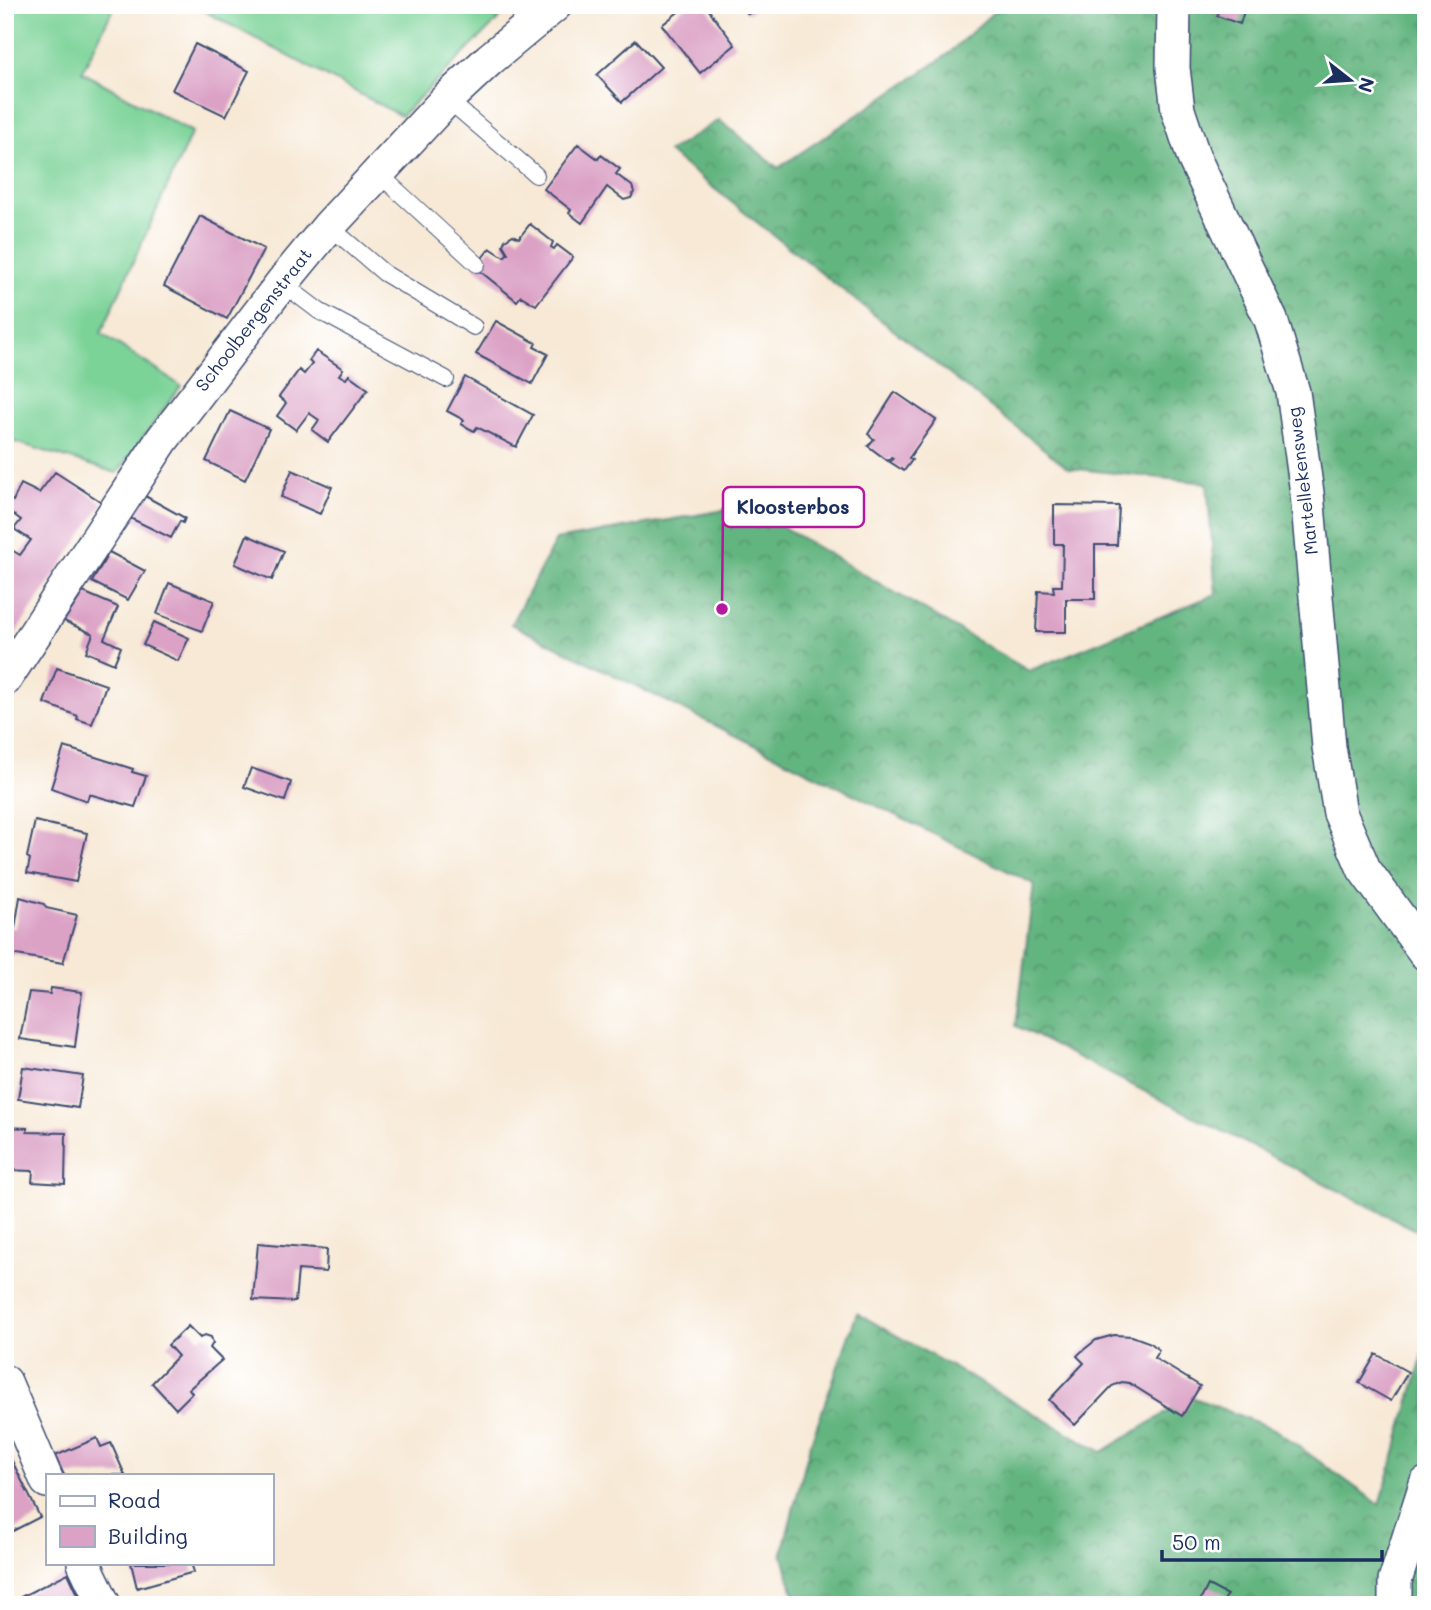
<svg xmlns="http://www.w3.org/2000/svg" width="1431" height="1610" font-family="Mali,sans-serif">
<defs>
<pattern id="forest-crowns" width="20" height="18" patternUnits="userSpaceOnUse" patternTransform="scale(1.75)"><rect width="20" height="18" fill="#64b580"/><path d="M2 6a3 3 0 1 1 6 0M12 15a3 3 0 1 1 6 0" fill="none" stroke="#52946c"/></pattern>
</defs>
<rect width="100%" height="100%" fill="#fff"/>
<filter id="ink" filterUnits="userSpaceOnUse"><feTurbulence type="fractalNoise" baseFrequency=".0143" numOctaves="2"/><feDisplacementMap in="SourceGraphic" scale="14" xChannelSelector="R" yChannelSelector="G"/><feConvolveMatrix kernelMatrix="1 2 1 2 8 2 1 2 1" color-interpolation-filters="sRGB"/></filter>
<filter id="wash" filterUnits="userSpaceOnUse"><feTurbulence type="fractalNoise" baseFrequency=".00686" numOctaves="4" result="noise"/><feDisplacementMap in="SourceGraphic" scale="28" xChannelSelector="R" yChannelSelector="G"/><feGaussianBlur stdDeviation="1.57" result="paint"/><feColorMatrix in="noise" values="0 0 0 0 0 0 0 0 0 0 0 0 0 0 0 0 0 1.4 0 .05"/><feComposite in="paint" operator="in"/></filter>
<g filter="url(#wash)">
<rect width="100%" height="100%" fill="#f7e9d6"/>
<!-- grass -->
<path fill="#7bd398" stroke="#4b817b" stroke-width="2" d="M5,5H115L82,72L192,132L101,333L181,386L117,473L5,439Z
M193,5H513L401,116Z"/>
<!-- forest -->
<path fill="url(#forest-crowns)" stroke="#40726f" stroke-width="2" d="M1001,5H1211L1217,17L1231,5H1426V1235L1016,1026L1034,884L511,624L556,540L747,506L1029,671L1216,594L1207,483L1068,468L668,152L719,120L778,168L947,55Z
M857,1313L1102,1452L1192,1397L1274,1429L1380,1505L1426,1345V1605H797L782,1553L810,1445Z"/>
<g id="blocks">
<!-- building -->
<path fill="#dba2c6" d="M687,5H705L735,45L700,73L662,25Z
M741,5H760L748,14Z
M1220,5H1246L1240,24L1217,16Z
M636,40L661,67L622,102L597,75Z
M195,44L249,71L226,116L172,90Z
M578,144L598,159L601,155L620,169L616,174L632,186L634,192L631,198L624,200L607,187L582,223L569,213L571,210L544,189Z
M200,216L264,249L227,319L164,286Z
M530,224L553,242L551,247L554,249L557,245L573,257L536,305L521,296L517,301L475,267L490,248L504,257L508,253L503,245L505,240L513,235L519,238Z
M496,321L536,343L534,347L548,354L532,384L476,354Z
M316,351L343,369L339,375L346,379L349,375L368,389L328,442L312,430L319,420L309,413L296,430L277,416L286,403L279,397L299,370L304,374L312,364L309,361Z
M465,377L533,415L516,447L477,427L474,431L461,424L464,420L447,411Z
M895,392L936,420L909,458L912,460L904,471L890,462L893,458L891,457L888,461L868,446L874,439L868,434Z
M230,411L269,429L245,480L206,461Z
M292,470L332,487L320,514L281,497Z
M55,472L103,503L7,646L5,576L9,571L5,568V546L20,555L31,540L14,529L21,520L5,508V500L6,498L13,501L21,484L39,493Z
M145,496L185,518L183,523L180,521L171,538L130,518Z
M1054,505L1119,506L1117,545H1095V599H1066V632H1036L1038,591L1054,592L1053,586H1062L1063,544H1054Z
M247,535L284,551L272,580L235,564Z
M109,552L145,571L128,600L92,582Z
M169,583L214,601L202,631L157,614Z
M83,592L118,607L104,639L121,647L114,664L86,652L93,634L64,621Z
M154,622L189,638L178,661L143,645Z
M57,668L106,685L92,724L77,719L78,716L44,703Z
M64,747L133,769L132,772L146,776L135,807L89,794L87,801L51,788Z
M251,768L291,782L285,801L244,787Z
M35,821L87,833L76,882L27,873L30,859L27,857Z
M20,897L44,904L46,908L77,915L63,963L5,953V928H15Z
M51,988L82,992L75,1047L20,1039L29,992L50,994Z
M23,1067L83,1076L78,1108L18,1099Z
M5,1127L27,1128V1132L66,1133L65,1184L32,1182L33,1171L5,1170Z
M258,1243L327,1249L326,1272L298,1270L295,1302L253,1300Z
M188,1326L200,1338L205,1335L211,1337L213,1343L210,1348L222,1360L189,1389L192,1393L176,1409L152,1383L178,1356L168,1345Z
M1114,1335L1132,1336L1151,1343L1159,1350L1154,1358L1200,1386L1182,1416L1129,1383L1122,1382L1112,1386L1075,1425L1049,1400L1084,1363L1077,1356L1081,1352L1096,1340Z
M1376,1354L1408,1372L1391,1401L1359,1383Z
M97,1438L101,1447L111,1443L125,1475H64L55,1456Z
M10,1457L40,1517L5,1535V1460Z
M131,1563H191L194,1572L137,1588Z
M68,1573L82,1603L78,1605H5Z
M1208,1585L1227,1595L1222,1605H1198Z"/>
</g>
</g>
<g filter="url(#ink)">
<use href="#blocks" fill-opacity="0" stroke="#3c4b70" stroke-width="2"/>
<g fill="none" stroke-linecap="round" stroke-linejoin="round">
<defs>
<path id="lane" d="M447,99L536,175
M377,172L477,264
M329,226L384,273L474,327
M282,283L319,311L446,379"/>
<path id="street" d="M1174,5L1173,68L1178,110L1194,158L1271,320L1293,392L1307,493L1329,747L1340,813L1364,869L1426,954
M5,679L162,440L282,283L329,226L447,99L490,59L555,5
M5,1382L47,1481
M84,1563L104,1605
M1395,1605V1581L1426,1484"/>
</defs>
<!-- lane casing -->
<use href="#lane" stroke="#3c4b70" stroke-width="18"/>
<!-- street casing -->
<use href="#street" stroke="#3c4b70" stroke-width="36"/>
<!-- lane -->
<use href="#lane" stroke="#fff" stroke-width="16"/>
<!-- street -->
<use href="#street" stroke="#fff" stroke-width="33"/>
</g>
</g>
<g text-anchor="middle" stroke-width="5" stroke-linejoin="round" paint-order="stroke">
<!-- street labels -->
<g font-size="18" fill="#1b2f5e" stroke="#fff">
<text transform="translate(254 320) rotate(-52)" y="6">Schoolbergenstraat</text>
<text transform="translate(1303 481) rotate(-97)" y="6">Martellekensweg</text>
</g>
</g>
<!-- callouts -->
<path fill="none" stroke="#b5179e" stroke-width="2.5" d="M722 609L723 507"/>
<circle fill="#b5179e" stroke="#fff" stroke-width="2.5" cx="722" cy="609" r="7"/>
<rect fill="#fff" stroke="#b5179e" stroke-width="2.5" x="723" y="487" width="141" height="40" rx="7"/>
<g font-size="19" text-anchor="middle" font-weight="bold" fill="#1b2f5e">
<text x="793" y="514">Kloosterbos</text>
</g>
<!-- margin -->
<rect width="1431" height="1610" fill="none" stroke="#fff" stroke-width="28"/>
<!-- legend -->
<rect x="46" y="1474" width="228" height="91" fill="#ffffff" stroke="#a4acbf" stroke-width="2"/>
<rect x="60" y="1496" width="35" height="10" fill="#ffffff" stroke="#a4acbf" stroke-width="2"/>
<text x="108" y="1508" font-size="21" fill="#1b2f5e">Road</text>
<rect x="60" y="1526" width="35" height="21" fill="#dba2c6" stroke="#a4acbf" stroke-width="2"/>
<text x="108" y="1544" font-size="21" fill="#1b2f5e">Building</text>
<!-- north arrow -->
<g transform="translate(1350 80) rotate(107)" stroke="#ffffff" stroke-width="5" paint-order="stroke">
<path d="M0-5L12 26L0 18L-12 26Z" fill="#1b2f5e"/>
<text y="-10" font-size="19" font-weight="bold" text-anchor="middle" fill="#1b2f5e">N</text>
</g>
<!-- scale -->
<path d="M1162 1550v10h220v-10" fill="none" stroke="#1b2f5e" stroke-width="3.5"/>
<text x="1172" y="1550" font-size="21" fill="#1b2f5e" stroke="#ffffff" stroke-width="5" paint-order="stroke">50 m</text>
</svg>
